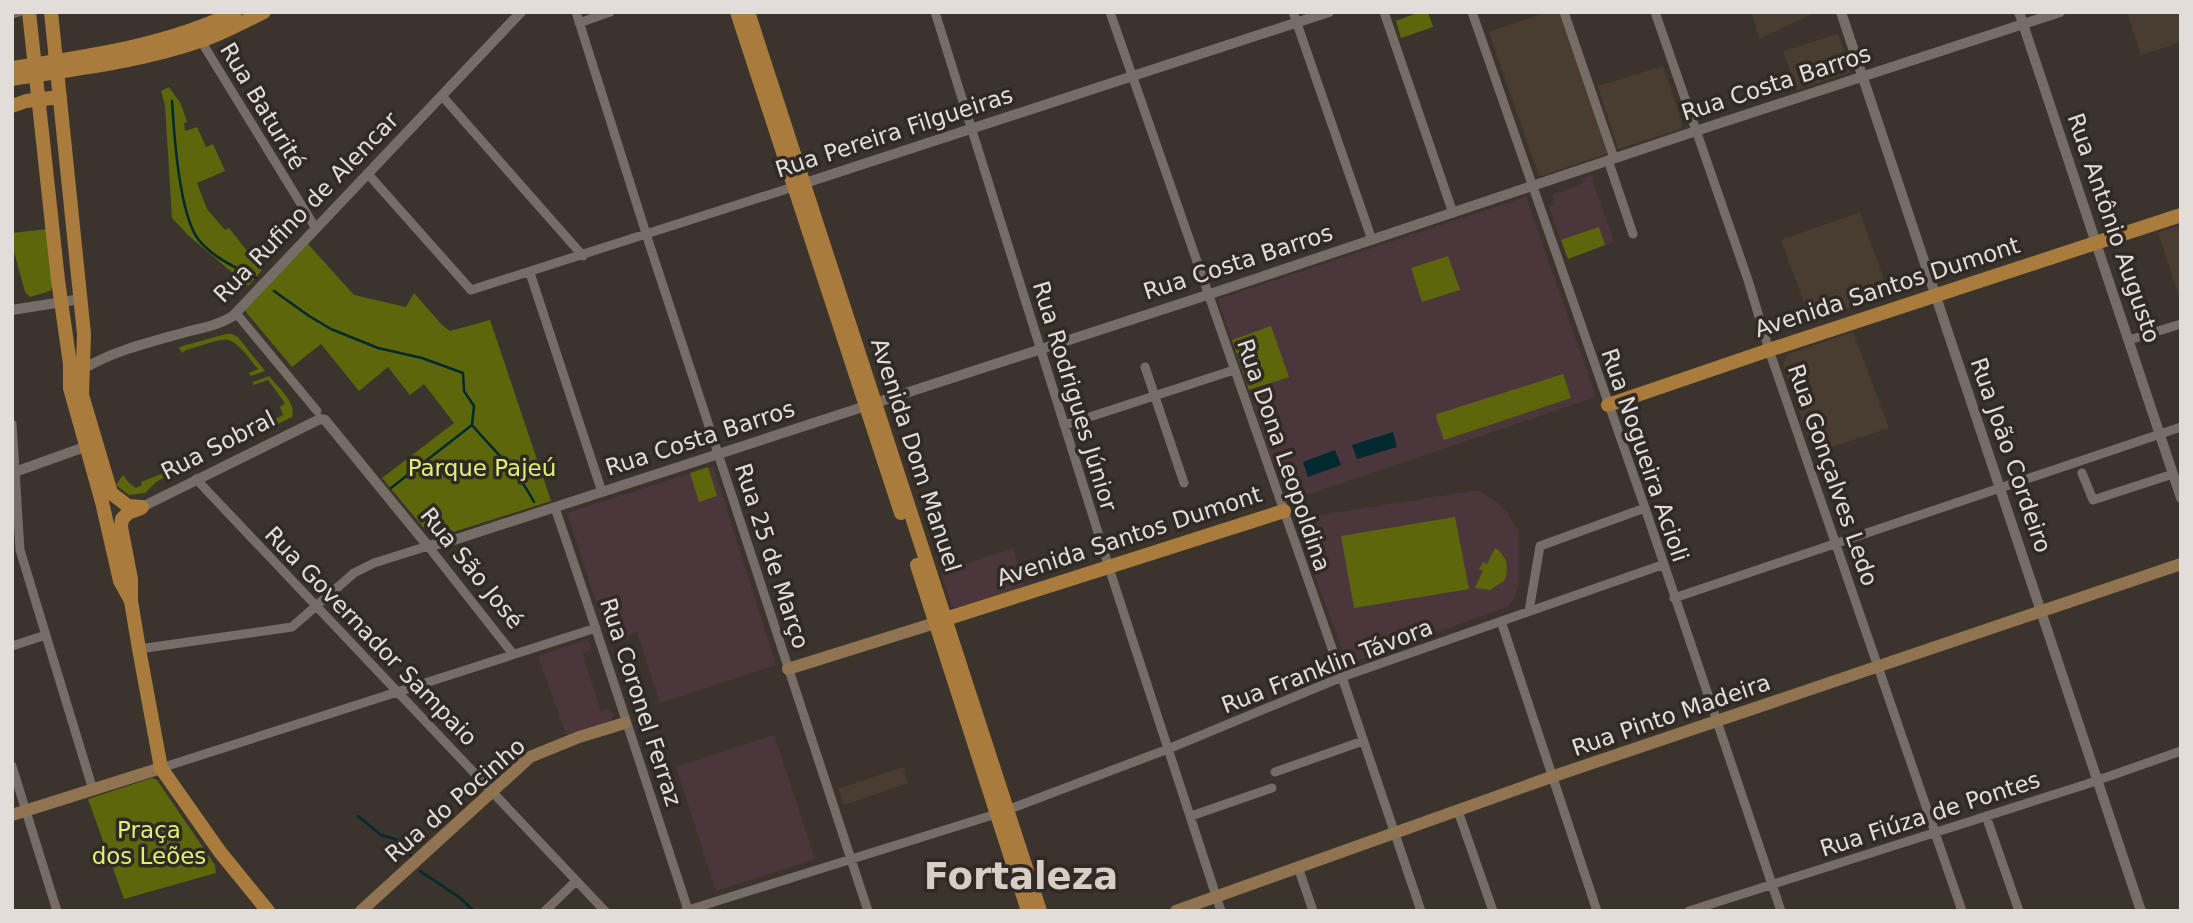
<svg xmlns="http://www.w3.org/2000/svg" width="2193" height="923" font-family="'DejaVu Sans',sans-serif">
<rect width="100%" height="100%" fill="#3b342d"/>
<!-- built -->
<path fill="#493d32" d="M1547,12H1560L1608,151L1606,154L1541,176L1538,174L1489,32Z
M1751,12H1816L1760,39Z
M2127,12H2181V42L2141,55Z
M1838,34L1851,69L1848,73L1797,90L1783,51Z
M1663,66L1682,123L1681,129L1618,149L1598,86Z
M1860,212L1889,294L1811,321L1781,240Z
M2181,225V302L2158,232Z
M1853,332L1889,428L1814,453L1783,365L1788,354Z
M903,767L908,783L844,805L838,789Z"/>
<!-- education -->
<path fill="#4b373b" d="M1591,176L1614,242L1568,259L1549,207L1555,204L1552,195L1583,184L1582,179Z
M1526,197L1596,397L1286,502V488L1278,467L1272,461L1218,299Z
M713,466L776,665L660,703L637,632L609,641L567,513Z
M1473,491H1479L1494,500L1506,511L1519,532V583L1514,599L1507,607L1348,664L1301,539L1300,530L1308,519L1314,516Z
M1013,548L1025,586L955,608L952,606L941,572Z
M586,640L589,642L591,647L589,651L582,653L601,711L608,709L614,716L611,721L566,734L538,656Z
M774,735L815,859L716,891L676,767Z"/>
<!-- green -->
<path fill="#5e660c" d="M1420,12H1428L1433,27L1401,38L1396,21Z
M169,87L181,104L187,122L184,123L185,131L197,127L206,147L213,144L225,171L197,183L207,209L225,230L229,228L262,270L248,286L188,235L172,218L165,105L161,91Z
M1599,227L1605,245L1568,259L1561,240Z
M47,229L52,288L50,291L30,297L25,292L12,244V233Z
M308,244L354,295L406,307L414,293L442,325L450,331L490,320L551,501L447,534L423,527L382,478L454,423L424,384L410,395L388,367L359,391L321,344L292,367L246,312V308Z
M1448,256L1460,290L1422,302L1411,268Z
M1271,326L1289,377L1249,390L1232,340Z
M226,334H232L238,337L265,371L251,376L249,373L258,369C227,330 232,337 186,350L182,353L179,347Z
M1563,374L1571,398L1444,440L1436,417L1437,414Z
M269,376C278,387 297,403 292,417L213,456L212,453L283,415L280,407L285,403L268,380L253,385V382Z
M197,460L156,482L145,493L129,495L116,485L123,475L129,483L136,488L142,485L141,482Z
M708,467L717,496L699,502L690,473Z
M1455,517L1469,589L1354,608L1341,536Z
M1495,548C1507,556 1510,568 1504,581L1490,590L1475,588L1483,571L1479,569L1483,562L1487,564Z
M152,778L157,780L215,865L216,873L124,899L88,799Z"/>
<!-- water -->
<path fill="#002a2f" d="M1393,432L1397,447L1357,459L1352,445Z
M1335,450L1341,465L1308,477L1303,462Z"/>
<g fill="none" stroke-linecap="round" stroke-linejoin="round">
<!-- stream -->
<path stroke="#002a2f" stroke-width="2.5" d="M172,101C174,133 179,213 198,239C213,258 235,267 256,278
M274,291L309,316L331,329L378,348L422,358L463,373L464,391L474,406L472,425L391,488
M472,425C494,451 518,471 534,502
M358,816L381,835L398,840L412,857
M420,871L459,897L474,911"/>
<!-- minor -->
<path stroke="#766d66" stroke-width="9" d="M576,12L649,243L868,911
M935,12L1111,574L1221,911
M1110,12L1342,677L1421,911
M1293,12L1372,240
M1384,12L1453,213
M1472,12L1645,508L1781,911
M1564,12L1614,158
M1655,12L1748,280L1769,350L1962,911
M12,14L19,12
M579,23L610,12
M201,41L315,227
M443,97L583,256
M1608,160L1633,234
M368,174L471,290L793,187
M530,273L602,492
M236,313L317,411
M2129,340L2181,324
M1145,367L1184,483
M12,424L20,550L93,790
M1065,425L1234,370
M2082,473L2093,500L2173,474
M196,479L605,911
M555,508C601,641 644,776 688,910
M1674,598L2181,427
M1529,611L1540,546L1645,508
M1501,621L1597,911
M12,646L46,635
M139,649L292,627L354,573L374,563L428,546L513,654
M12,766L57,911
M161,768L596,628
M1275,772L1363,741
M1007,810L1168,749L1342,677L1662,565
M1458,811L1493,911
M1191,816L1272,788
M1986,816L2019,911
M1298,867L1313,911
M545,911L576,881
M685,911L996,814
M1689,911L2087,784L2181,751"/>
<!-- tertiary -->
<path stroke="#766d66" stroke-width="10" d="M1841,12L2141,911
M2019,12L2181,498
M799,185L1329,12
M12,310L81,299
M83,369C115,350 151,342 186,332C202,328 219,325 233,316L521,12
M12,473L93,444
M142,507L320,419L325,420L428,546L451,541L1198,298L1705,128L2060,12"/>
<!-- secondary -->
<path stroke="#907451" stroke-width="12" d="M788,669L935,623
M12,815L161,768
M361,911L530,757L579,737L625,723
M1176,911L1554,776L2181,564"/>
<!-- primary -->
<path stroke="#a97b3d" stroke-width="14" d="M29,12L58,280L70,364V388L102,502L120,581L131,601
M51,12L84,334L82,395L111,493L128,506L142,507
M737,12L901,513
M748,12L1040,911
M12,68C88,56 165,46 235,12
M12,79C74,69 140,62 200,41C222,34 243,22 264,12
M12,106L26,101L60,97
M1608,405L1769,350L2181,215
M141,508L128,513L122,519L121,527L131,579V601L139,649L161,768L220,852L268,911
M917,565L1028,911
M936,622L1284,511"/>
</g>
<g text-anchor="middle" stroke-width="7" stroke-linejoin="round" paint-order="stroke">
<!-- street labels -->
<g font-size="23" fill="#e2ddd9" stroke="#312a24">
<text transform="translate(1776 83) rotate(-18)" y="8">Rua Costa Barros</text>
<text transform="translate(263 106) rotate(59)" y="8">Rua Baturité</text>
<text transform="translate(894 132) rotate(-18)" y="8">Rua Pereira Filgueiras</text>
<text transform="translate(306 207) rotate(-46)" y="8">Rua Rufino de Alencar</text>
<text transform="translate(2114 228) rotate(71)" y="8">Rua Antônio Augusto</text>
<text transform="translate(1238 262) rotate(-18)" y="8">Rua Costa Barros</text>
<text transform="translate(1887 287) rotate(-18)" y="8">Avenida Santos Dumont</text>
<text transform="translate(1075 396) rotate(73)" y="8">Rua Rodrigues Júnior</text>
<text transform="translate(700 438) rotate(-18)" y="8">Rua Costa Barros</text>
<text transform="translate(218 445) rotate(-27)" y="8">Rua Sobral</text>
<text transform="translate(916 455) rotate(72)" y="8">Avenida Dom Manuel</text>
<text transform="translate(1284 455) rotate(71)" y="8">Rua Dona Leopoldina</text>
<text transform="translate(1645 455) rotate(71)" y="8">Rua Nogueira Acioli</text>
<text transform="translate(2011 455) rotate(71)" y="8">Rua João Cordeiro</text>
<text transform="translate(1833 475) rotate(71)" y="8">Rua Gonçalves Ledo</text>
<text transform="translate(1129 536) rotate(-18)" y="8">Avenida Santos Dumont</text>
<text transform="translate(772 556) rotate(72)" y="8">Rua 25 de Março</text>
<text transform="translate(472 568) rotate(51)" y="8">Rua São José</text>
<text transform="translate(371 636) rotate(46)" y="8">Rua Governador Sampaio</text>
<text transform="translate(1327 666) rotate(-21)" y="8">Rua Franklin Távora</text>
<text transform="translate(641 702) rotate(72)" y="8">Rua Coronel Ferraz</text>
<text transform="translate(1671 715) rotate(-19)" y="8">Rua Pinto Madeira</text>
<text transform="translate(455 800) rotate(-41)" y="8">Rua do Pocinho</text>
<text transform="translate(1930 814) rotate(-18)" y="8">Rua Fiúza de Pontes</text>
</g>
<!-- park labels -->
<g font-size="23" fill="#e0ef77" stroke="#312a24">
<text x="482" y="476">Parque Pajeú</text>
<text x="149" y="838">Praça<tspan x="149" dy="26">dos Leões</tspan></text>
</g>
<!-- town labels -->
<g font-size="37" font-weight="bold" fill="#d7cec6" stroke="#312a24">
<text x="1021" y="889">Fortaleza</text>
</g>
</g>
<!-- border -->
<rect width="2193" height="923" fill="none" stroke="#e2ddd9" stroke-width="28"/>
</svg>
